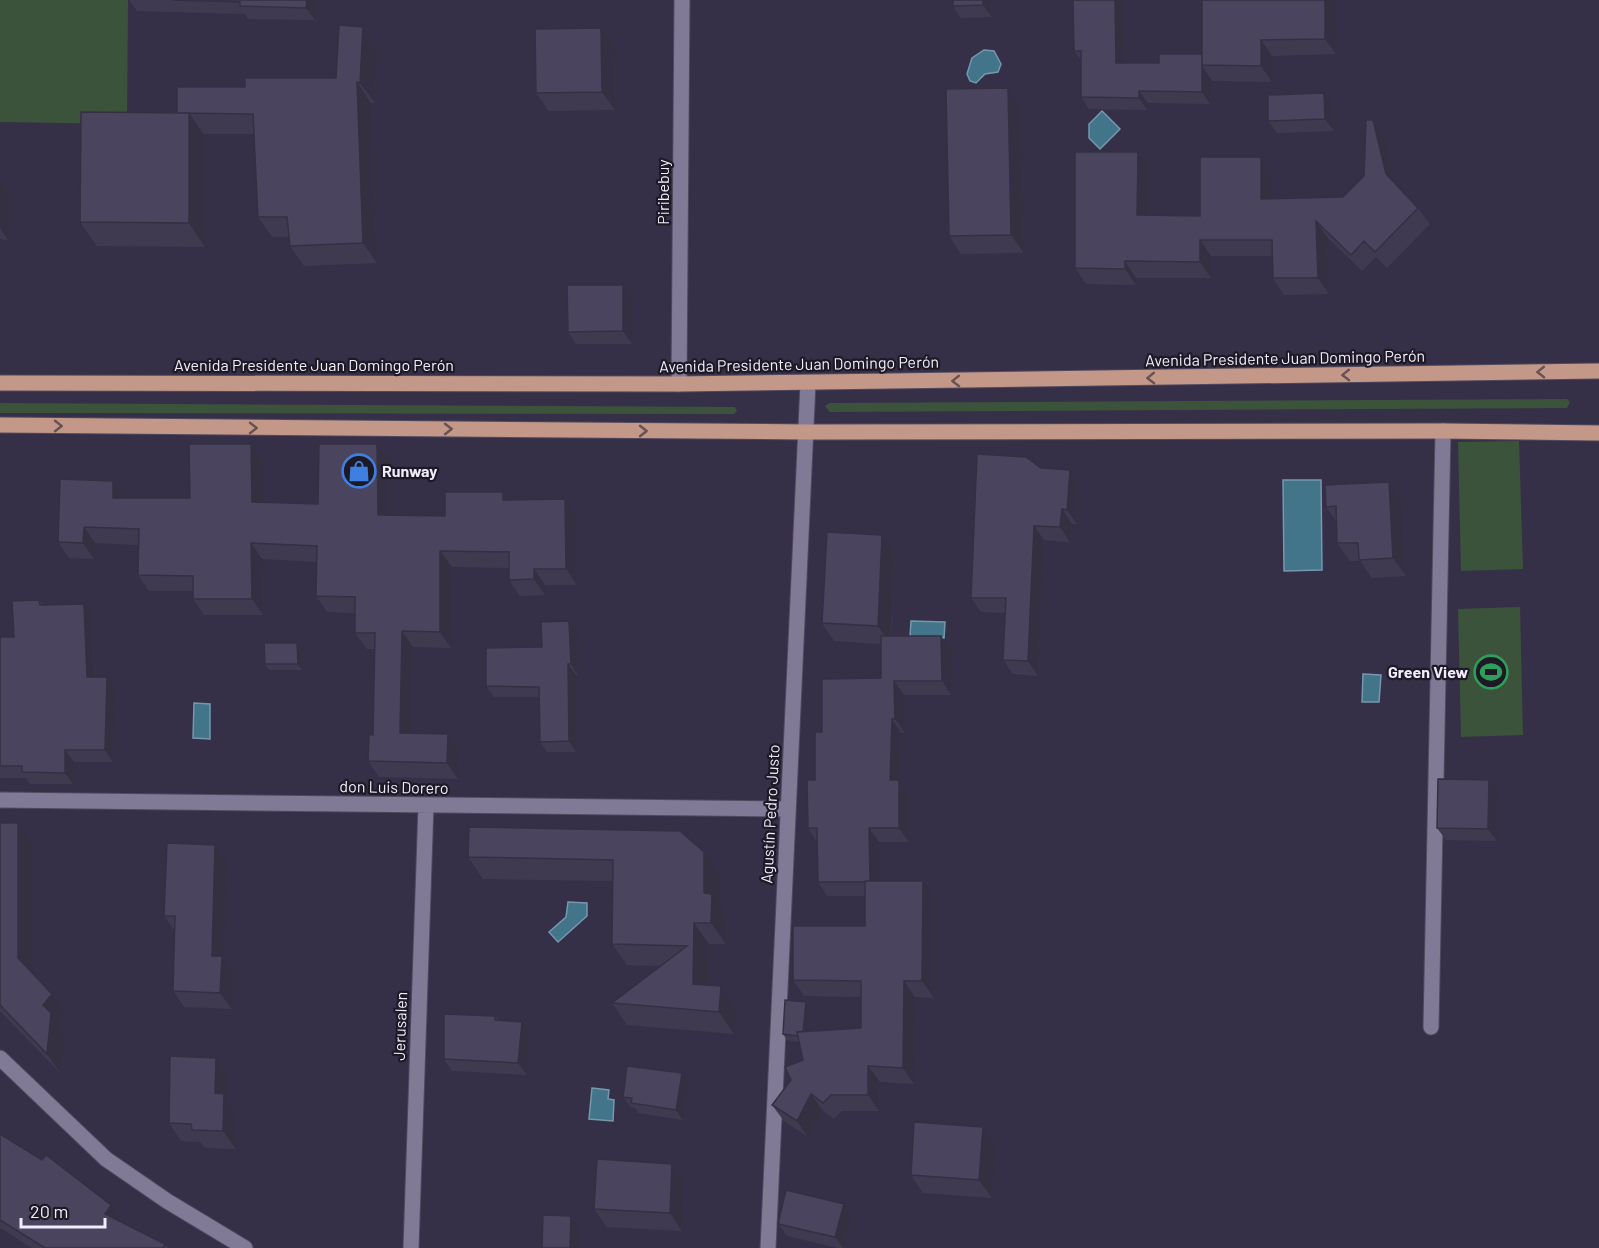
<svg xmlns="http://www.w3.org/2000/svg" width="1599" height="1248" font-family="Barlow,sans-serif">
<rect width="100%" height="100%" fill="#362f48"/>
<!-- green -->
<path fill="#3b533b" d="M0,0H128L127,124L0,122Z
M1567,399L1570,402L1567,408L830,412L825,406L830,403Z
M0,403L735,407L737,411L734,414L0,413Z
M1519,441L1523,569L1461,571L1458,442Z
M1520,607L1523,735L1461,737L1458,609Z"/>
<!-- water -->
<path fill="#42748a" stroke="#7698ac" stroke-width="1.5" d="M984,50L994,51L1001,64L998,72L985,74L976,83L970,81L967,74L972,58Z
M1102,111L1120,129L1100,149L1089,138V124Z
M1283,480H1321L1322,570L1284,571Z
M911,621L945,622L944,638L910,637Z
M1363,674L1381,675L1379,702H1362Z
M194,703L210,704V739L193,738Z
M568,902L587,903V916L558,942L549,932L566,917Z
M592,1088L609,1090L608,1099L614,1100L613,1121L589,1119Z"/>
<g fill="none" stroke-linecap="round" stroke-linejoin="round">
<defs>
<path id="service" d="M1431,1027L1443,431"/>
<path id="minor" d="M679,384L682,0
M0,800L788,809
M0,1058L106,1159L167,1201L245,1248
M411,1248L426,805
M768,1248L808,383"/>
<path id="primary" d="M0,383L679,384L1599,371
M0,425L808,432L1443,431L1599,433"/>
</defs>
<!-- service casing -->
<use href="#service" stroke="#504a5f" stroke-width="17"/>
<!-- minor casing -->
<use href="#minor" stroke="#504a5f" stroke-width="17"/>
<!-- primary casing -->
<use href="#primary" stroke="#504a5f" stroke-width="17"/>
<!-- service -->
<use href="#service" stroke="#817a97" stroke-width="15"/>
<!-- minor -->
<use href="#minor" stroke="#817a97" stroke-width="15"/>
<!-- primary -->
<use href="#primary" stroke="#c49888" stroke-width="15"/>
</g>
<!-- wall -->
<path fill="#403a51" d="M129,0H315V20L248,19L245,14L137,11Z
M953,0H991L992,17L961,18L953,6Z
M1073,0L1125,63H1159L1202,54V0H1335L1336,2V54L1272,56V82L1213,81L1210,78V104L1148,103L1147,110L1089,109L1081,97V60L1074,51Z
M363,27L377,47L375,103H371L377,263L304,266L290,246L289,237H272L258,217L254,134H204L205,136V247L97,246L80,222L177,113L245,87L336,78Z
M601,28L614,46L615,110L549,111L536,93Z
M1008,88L1021,106L1024,253L961,254L949,236Z
M1333,105L1334,131L1277,133L1268,121Z
M1373,120L1384,136L1396,185L1418,208L1430,224L1387,268L1376,257L1362,271L1327,237L1329,294L1284,295L1273,278L1272,256H1211V278H1136V285L1086,284L1075,268L1149,169V215L1200,216L1261,157L1272,173V198L1343,197L1364,176Z
M0,181L9,193L8,240L0,239Z
M623,285L632,297V344H576L568,332Z
M251,444L263,460V502L318,504L377,444L389,460V515L445,516L503,492L508,500L565,499L576,515L577,585H545V595L520,596L509,580V568L452,567L451,648L413,647L411,733L448,734L459,750L458,779L379,777L368,761L373,735L375,649H367L355,633V613L327,612L316,596L317,562L262,559L263,615H204L193,599V591H149L138,575V545L95,543L94,559L69,558L58,542L113,481L125,498H190Z
M1041,468L1070,470L1080,484L1077,524H1072L1070,542L1044,540L1038,676L1013,674L1003,660L1005,613L981,612L971,598Z
M1389,482L1402,500L1406,576L1372,578L1360,561H1350L1337,543L1336,521L1326,507Z
M882,535L895,553L891,636L951,650V695H904L905,733H901L900,782L909,794V842H879V881L934,897V998L915,997L914,1084L880,1082L879,1111H842L834,1119L822,1110L808,1137L784,1121L772,1105L791,1080L803,1060L799,1042L787,1040L783,1034L810,1008L808,1031L861,1028V997L804,996L793,980L865,926V896H827L818,882L817,842L808,828L822,732L881,678V644L834,641L822,623Z
M39,600L43,605L92,615L95,677L115,689L113,762H74L73,784H30L26,778H0V637H14Z
M577,632L578,675H576V752H547L540,742L539,697H494L486,686L542,647Z
M301,649L302,670H269L265,664Z
M1498,792L1497,841L1446,840L1437,828Z
M0,823L32,843V973L52,994L66,1014L58,1024L65,1034L61,1074L0,1011Z
M469,827L719,874V903L727,915L726,944H709L708,985L736,1008L734,1034L627,1025L612,1003L661,966L627,965L612,944L613,881L483,879L468,857Z
M227,861L224,959L233,973L232,1009L184,1007L173,991L175,931L164,916Z
M495,1016L499,1020L522,1022L530,1034L527,1075L452,1071L444,1059Z
M216,1058L228,1076V1100L237,1112L236,1149L205,1148L200,1142L181,1141L169,1123Z
M689,1083L683,1120L638,1113L635,1108L631,1107L623,1097Z
M983,1127L996,1145L992,1198L923,1193L911,1175Z
M0,1134L111,1205L121,1219L120,1221L165,1244L168,1248H32L0,1228Z
M672,1164L685,1182L682,1231L607,1227L594,1209Z
M844,1204L852,1216L844,1248H838L787,1236L778,1224Z"/>
<!-- shaded-wall -->
<path fill="#343042" d="M307,0H315V20L306,8Z
M983,0H991L992,17L983,5Z
M1115,0H1124L1125,75L1116,63Z
M1325,0H1335L1336,2V54L1325,39Z
M363,27L377,47L375,103L360,83Z
M601,28L614,46L615,110L602,92Z
M1261,40L1272,56V82L1261,66Z
M1202,66L1210,78V104L1202,92Z
M357,82L371,103L377,263L363,243Z
M1008,88L1021,106L1024,253L1011,235Z
M1139,91L1148,103L1147,110L1139,98Z
M1324,93L1333,105L1334,131L1325,119Z
M189,113L205,136V247L189,223Z
M1373,120L1384,136L1397,190L1386,174Z
M1138,152L1149,169V231L1137,215Z
M1261,157L1272,173V215L1261,199Z
M0,181L9,193L8,240L0,228Z
M1316,221L1327,237L1329,294L1318,278Z
M1200,240L1211,256V278L1200,262Z
M1125,261L1136,278V285L1125,269Z
M623,285L632,297V344L623,331Z
M251,444L263,460V518L252,502Z
M377,444L389,460V531L378,515Z
M1070,470L1080,484L1077,524L1067,510Z
M113,481L125,497L124,514L113,498Z
M1389,482L1402,500L1406,576L1393,558Z
M503,492L514,508L503,500Z
M565,499L576,515L577,585L566,569Z
M1062,509L1072,524L1070,542L1060,527Z
M1034,526L1044,540L1038,676L1028,661Z
M84,527L95,543L94,559L83,543Z
M882,535L895,553L890,644L878,626Z
M251,543L262,559L263,615L252,599Z
M440,551L452,567L451,648L440,632Z
M534,569L545,585V595L534,579Z
M84,604L92,615L95,688L87,677Z
M569,621L577,632L578,675L571,664Z
M402,631L413,647L411,749L400,733Z
M941,636L951,650V695L942,681Z
M297,643L301,649L302,670L298,664Z
M568,664L576,675V752L569,741Z
M107,677L115,689L113,762L105,750Z
M894,681L904,695L905,733L895,719Z
M892,719L901,733L900,782L909,794V842L899,828L890,780Z
M448,734L459,750L458,779L447,763Z
M65,750L74,762L73,784L65,773Z
M1489,780L1498,792L1497,841L1488,829Z
M18,823L32,843V978L18,958Z
M869,828L879,842V896L870,882Z
M215,845L227,861L224,959L233,973L232,1009L220,993L212,956Z
M704,852L719,874V903L727,915L726,944L711,923L704,893Z
M923,881L934,897V998L922,981Z
M694,923L709,944L708,1005L693,984Z
M904,981L915,997L914,1084L903,1068Z
M721,986L736,1008L734,1034L719,1012Z
M52,994L66,1014L58,1024L65,1034L61,1074L47,1054L43,1005Z
M806,1002L810,1008L807,1043L803,1037Z
M522,1022L530,1034L527,1075L518,1063Z
M216,1058L228,1076V1100L237,1112L236,1149L223,1131L215,1093Z
M868,1066L880,1082L879,1111L868,1095Z
M682,1073L689,1083L683,1120L676,1110Z
M811,1094L822,1110L808,1137L797,1121Z
M983,1127L996,1145L992,1198L979,1180Z
M672,1164L685,1182L682,1231L670,1213Z
M844,1204L852,1216L844,1248H843L835,1237Z
M111,1205L121,1219L116,1228L105,1214Z
M571,1216L579,1228V1248H570Z"/>
<!-- building -->
<path fill="#4b445e" stroke="#343042" stroke-width="1.5" d="M173,0H307L306,8L240,6V2Z
M953,0H983V5L953,6Z
M1073,0H1115L1116,63H1159V54H1202V92L1139,91V98L1081,97V51H1074Z
M1202,0H1325V39L1261,40V66L1202,65Z
M339,25L363,27L360,83L357,82L363,243L290,246L287,217H258L253,114L177,113V87H245V78H336Z
M601,28L602,92L536,93L535,29Z
M1008,88L1011,235L949,236L946,89Z
M1324,93L1325,119L1268,121V95Z
M81,112L189,113V223L80,222Z
M1366,120H1373L1386,174L1418,208L1375,252L1364,241L1351,255L1316,221L1318,278H1273L1272,240H1200V262L1125,261V269L1075,268V152H1138L1137,215L1200,216V157H1261V199L1343,197L1364,176Z
M567,285H623V331L568,332Z
M189,444H251L252,502L318,504L319,444H377L378,515L445,516V492H503V500L565,499L566,569H534V579L509,580V552L440,551V632L402,631L400,733L448,734L447,763L368,761L369,734L373,735L375,633H355V597L316,596L317,546L251,543L252,599H193V576L138,575L139,529L84,527L83,543L58,542L60,479L113,481V498H190Z
M977,454L1026,457L1041,468L1070,470L1067,510L1062,509L1060,527L1034,526L1028,661L1003,660L1006,598H971Z
M1389,482L1393,558L1359,560L1358,543H1337L1336,506L1326,507L1325,485Z
M827,532L882,535L878,626L822,623Z
M39,600L40,605L84,604L87,677H107L105,750H65V773L22,772V766H0V637H14L12,601Z
M569,621L571,664H568L569,741L540,742L539,687L486,686V648L542,647L541,622Z
M881,636H941L942,681H894L895,719H892L890,780H899V828H869L870,881H865V882H818L817,828H808L807,780H815V732H822V679L881,678Z
M264,643H297L298,664H265Z
M1438,779L1489,780L1488,829L1437,828Z
M0,823H18V958L52,994L43,1005L51,1013L47,1054L0,1005Z
M469,827L680,831L704,852V893L712,894L711,923H694L693,984L721,986L719,1012L612,1003L687,946L612,944L613,860L468,857Z
M167,843L215,845L212,956H222L220,993L173,991L175,916H164Z
M865,881H923L922,981H904L903,1068L868,1066V1095H831L823,1103L811,1094L797,1121L772,1105L791,1080L785,1067L803,1060L797,1032L861,1028V981L793,980V926H865Z
M785,1000L806,1002L803,1032H797L798,1036L783,1034Z
M444,1014L495,1016V1020L522,1022L518,1063L444,1059Z
M170,1056L216,1058L215,1093L224,1094L223,1131L192,1130L191,1124L169,1123Z
M627,1066L682,1073L676,1110L631,1103L632,1098L623,1097Z
M914,1122L983,1127L979,1180L911,1175Z
M0,1134L42,1160L46,1155L111,1205L105,1214L165,1244L163,1248H45L0,1220Z
M597,1159L672,1164L670,1213L594,1209Z
M786,1190L844,1204L835,1237L778,1224Z
M543,1215L571,1216L570,1248H542Z"/>
<!-- one-way arrows -->
<defs><path id="oneway-chevron" d="M-2-3.5L2.5 0L-2 3.5" fill="none" stroke-width="1.6" stroke-linecap="round" stroke-linejoin="round" transform="scale(1.5)"/></defs>
<g stroke="#685252">
<use href="#oneway-chevron" transform="translate(1541 372) rotate(179)"/>
<use href="#oneway-chevron" transform="translate(1346 375) rotate(179)"/>
<use href="#oneway-chevron" transform="translate(1151 378) rotate(179)"/>
<use href="#oneway-chevron" transform="translate(956 381) rotate(179)"/>
<use href="#oneway-chevron" transform="translate(58 426)"/>
<use href="#oneway-chevron" transform="translate(253 428)"/>
<use href="#oneway-chevron" transform="translate(448 429)"/>
<use href="#oneway-chevron" transform="translate(643 431)"/>
</g>
<!-- icons -->
<defs>
<symbol id="shop-ring" viewBox="-11 -11 22 22"><circle r="9.5" fill="#1d1925" stroke="#3f7fe0" stroke-width="1.5"/><path d="M-5-2.5h2.3a2.7 3.5 0 0 1 5.4 0H5L5.5 6h-11ZM-1.5-2.5h3a1.5 2.3 0 0 0-3 0Z" fill="#3f7fe0"/></symbol>
<symbol id="stadium-ring" viewBox="-11 -11 22 22"><circle r="9.5" fill="#1d1925" stroke="#2e9e5b" stroke-width="1.5"/><path d="M0-5a6.5 5 0 1 0 0 10a6.5 5 0 1 0 0-10ZM-3.5-1.8h7v3.6h-7Z" fill="#2e9e5b"/></symbol>
</defs>
<g fill-rule="evenodd">
<use href="#shop-ring" x="340" y="452" width="38" height="38"/>
<use href="#stadium-ring" x="1472" y="653" width="38" height="38"/>
</g>
<g text-anchor="middle" stroke-width="4.5" stroke-linejoin="round" paint-order="stroke">
<!-- street labels -->
<g font-size="16" fill="#f0ecfc" stroke="#1d1925">
<text transform="translate(663 192) rotate(-90)" y="6">Piribebuy</text>
<text transform="translate(1285 358) rotate(-1)" y="6">Avenida Presidente Juan Domingo Perón</text>
<text transform="translate(799 364) rotate(-1)" y="6">Avenida Presidente Juan Domingo Perón</text>
<text x="314" y="371">Avenida Presidente Juan Domingo Perón</text>
<text transform="translate(394 787) rotate(1)" y="6">don Luis Dorero</text>
<text transform="translate(770 814) rotate(-87)" y="6">Agustín Pedro Justo</text>
<text transform="translate(400 1026) rotate(-88)" y="6">Jerusalen</text>
</g>
<!-- poi labels -->
<g font-size="16" font-weight="bold" fill="#f0ecfc" stroke="#1d1925" text-anchor="start">
<text x="382" y="477">Runway</text>
<text x="1468" y="678" text-anchor="end">Green View</text>
</g>
</g>
<!-- scale -->
<path d="M21 1218v9h84v-9" fill="none" stroke="#f0ecfc" stroke-width="3"/>
<text x="30" y="1218" font-size="18" fill="#f0ecfc" stroke="#1d1925" stroke-width="4.5" paint-order="stroke">20 m</text>
</svg>
